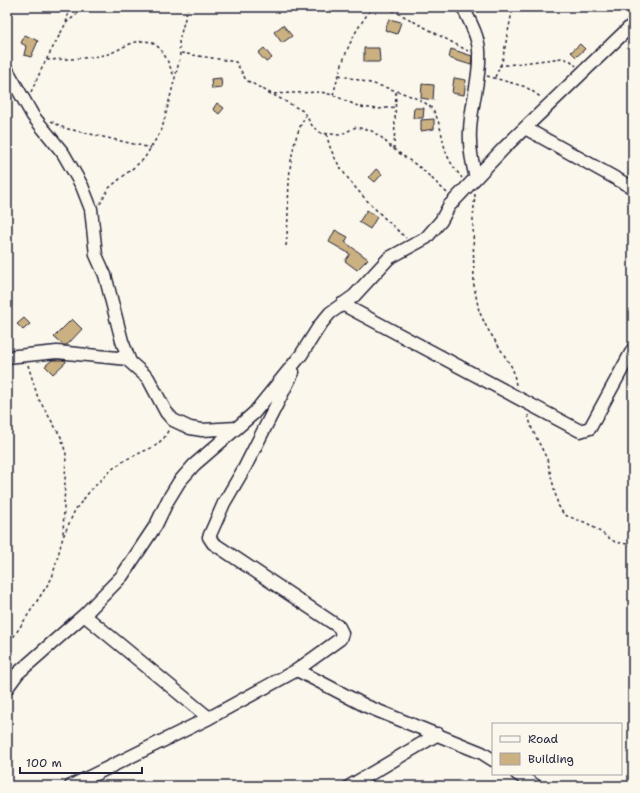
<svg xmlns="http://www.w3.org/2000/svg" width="640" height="793" font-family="'Shantell Sans',sans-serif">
<rect width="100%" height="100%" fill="#fbf7ec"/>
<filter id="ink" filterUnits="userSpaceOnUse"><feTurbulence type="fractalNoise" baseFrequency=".025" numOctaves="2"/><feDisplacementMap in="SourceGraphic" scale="8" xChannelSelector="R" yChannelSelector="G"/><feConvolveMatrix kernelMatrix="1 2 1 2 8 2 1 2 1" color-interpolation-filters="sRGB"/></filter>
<g filter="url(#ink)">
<!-- building -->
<path fill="#cbb181" stroke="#22223b" d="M389,19L401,22L397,34L385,30Z
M283,25L292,36L282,43L274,32Z
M25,35L38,41L31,57L24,55L26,46L21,43Z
M580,44L585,49L576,57L571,52Z
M264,48L272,58L266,62L258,53Z
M364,48H379L380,62H364Z
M451,49L472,56L471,65L449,58Z
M221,78L222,88L212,89L211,79Z
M454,78L466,80L464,95L452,93Z
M422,84L434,85L433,100L421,98Z
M217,103L224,108L219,114L213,109Z
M414,108H424L423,118H413Z
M434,119V129L421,131V120Z
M376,169L382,174L375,182L369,177Z
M367,210L377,217L370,229L359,222Z
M335,230L348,237L345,242L368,259L357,270L345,261L350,254L329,242Z
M24,318L30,324L23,330L17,324Z
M72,319L82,329L67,345H63L54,337Z
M52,360H65L66,362L53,374L45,366Z"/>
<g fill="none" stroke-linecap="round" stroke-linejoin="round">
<defs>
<path id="minor" d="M463,7C469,20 478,35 479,50C481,77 471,103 470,130C469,146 472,163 476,178
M7,70L33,116L63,153L82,186L91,209L96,255L105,275L122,341L130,362L148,378L166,412L173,420L190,428L202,430L237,428
M525,128L633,188
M342,304L580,431L590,428L633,349
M7,357L57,352L128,359
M84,615L209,718
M297,670L366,706L482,753L493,760
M7,688L18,673L84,615L122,576L156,525L168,500L179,482L194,465L254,413L301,355L320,325L330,313L354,296L389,258L426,238L441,221L449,206L505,147L633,24
M517,774L536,786
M71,786L209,718L297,670L340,639L342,633L339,627L213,543L209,537L224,503L245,467L293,372
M350,786L438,734"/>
</defs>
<!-- minor casing -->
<use href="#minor" stroke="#22223b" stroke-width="15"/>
<!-- path -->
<path stroke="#22223b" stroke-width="1.5" stroke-dasharray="3 3" stroke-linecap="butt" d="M387,7L470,52
M66,23L86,7
M181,53L236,62L246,80L303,111L313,127L321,133L340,135L356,127L372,131L382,138L392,148L422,169L447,193
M47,60C67,59 88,59 108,54C115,52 122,47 130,44C158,33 165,55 174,76
M499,66L562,58L571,61L576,66
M339,75C358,80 424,95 433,110C440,121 442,137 445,149C448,160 455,169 462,178
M487,76L526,87L542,98
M495,77L502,62L513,7
M31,92L43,66L66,23L70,7
M268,94L321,92L333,95L360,107L378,109L395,107
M333,95C343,59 349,37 373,7
M51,121L64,128L151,148
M327,134C331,171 380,214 406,238
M394,149L396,91
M475,194L473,219L474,286L479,311L487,328L513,369L516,385
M100,204L109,188L144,159L162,129L180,58L179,41L188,7
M286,246C291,202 283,154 306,115
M28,365L38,398L61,437L66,454L63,535
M528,415L532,429L547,459L558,505L563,513L567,516L587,523L615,542L633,545
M7,647L52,578L63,537L75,510L90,491L112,469L127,459L155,446L164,438L169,429"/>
<!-- minor -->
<use href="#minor" stroke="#fbf7ec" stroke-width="12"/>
</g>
</g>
<!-- margin -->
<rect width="640" height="793" fill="none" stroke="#fbf7ec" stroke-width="24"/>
<rect x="12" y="12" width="616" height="769" fill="none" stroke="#22223b" stroke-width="1.5" filter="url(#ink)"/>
<!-- legend -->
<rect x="492" y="723" width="130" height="52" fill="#fbf7ec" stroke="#a4a2a5"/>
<rect x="500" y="736" width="20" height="6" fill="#fbf7ec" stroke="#a4a2a5"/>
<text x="528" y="743" font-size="12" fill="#22223b">Road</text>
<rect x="500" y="753" width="20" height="12" fill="#cbb181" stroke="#a4a2a5"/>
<text x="528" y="763" font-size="12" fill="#22223b">Building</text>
<!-- scale -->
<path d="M20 767v6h122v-6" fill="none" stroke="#22223b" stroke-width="2"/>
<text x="26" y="767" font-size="12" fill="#22223b" stroke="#fbf7ec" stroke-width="3" paint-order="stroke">100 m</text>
</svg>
